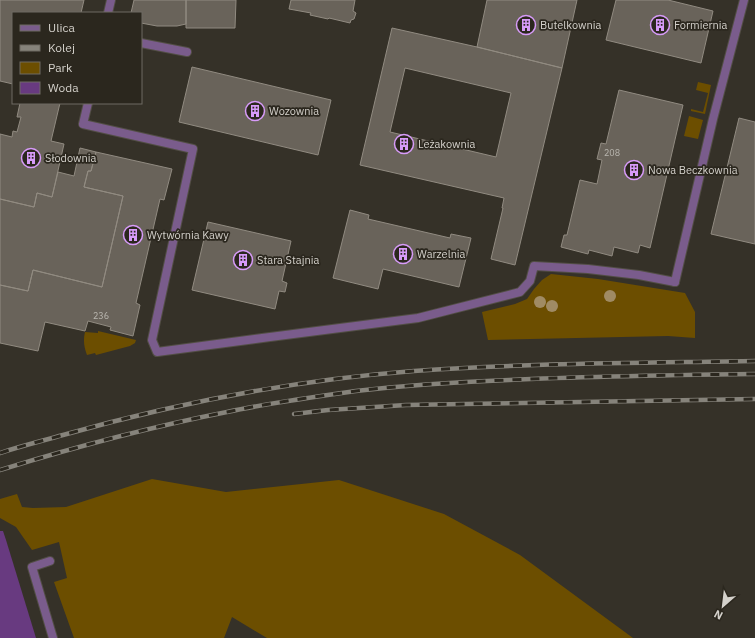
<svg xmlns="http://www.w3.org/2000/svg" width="755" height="638" font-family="'IBM Plex Sans',sans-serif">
<rect width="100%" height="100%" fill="#353128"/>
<!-- green -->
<path fill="#6c4e00" d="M698,82L711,85L705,114L691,111V109L703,112L708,93L696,90Z
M689,116L703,120L698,139L684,136Z
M551,274L598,279L685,293L695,312V338L668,336L488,340L482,312L515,304L527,299L534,289L542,280Z
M98,331L136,340L135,343L130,346L96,355L95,353L87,355C84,347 83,340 85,332L98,333Z
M152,479L226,492L339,480L444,514L520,555L633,638H267L232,617L224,638H74L54,582L67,578L59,542L32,550L16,527L0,518V499L17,494L22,507L33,508L66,507Z"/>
<!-- water -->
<path fill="#683a80" d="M0,531H3L6,540L36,638H0Z"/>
<!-- building -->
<path fill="#69635a" stroke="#918b81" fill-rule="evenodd" d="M0,0H84L81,13H13V84L0,81Z
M134,0H186V24L177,26H157L141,23V13H131Z
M186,0H236L235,28H186Z
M291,0H355L353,11L356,13L354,19L351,20L350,23L329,18L328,19L310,15L311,13L289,9Z
M487,0H577L562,68L477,47Z
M616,0H668L713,11L701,63L606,40Z
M392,28L477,47L562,68L515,265L491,259L503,208H502L504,198L360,165ZM405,68L511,93L496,157L390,132Z
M192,67L331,100L318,155L179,122Z
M619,90L683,105L650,248L640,245L638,253L614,247L612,256L589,250L588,254L561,247L564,235H567L580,180L597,184L602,160L597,159L601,143L606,144Z
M20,103H60L51,141L64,144L52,197L37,193L34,207L0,199V134L12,137L13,131L17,132L21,117H17Z
M739,118L755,122V244L711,234Z
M80,148L96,152L91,171H88L84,187L123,196L102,287L33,270L28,291L0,285V199L34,207L37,193L52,197L58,172L74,176Z
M96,152L172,169L164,200L160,199L136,303L140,305L133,336L110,330L111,327L88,321L85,331L45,322L38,351L0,343V285L28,291L33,270L102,287L123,196L84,187L88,171H91Z
M350,210L369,215L368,219L450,238L451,234L471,238L459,287L383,269L378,289L333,278Z
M208,222L291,241L282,281L287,283L285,292L279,291L275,309L192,290Z"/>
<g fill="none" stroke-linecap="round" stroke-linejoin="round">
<defs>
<path id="lane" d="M108,13L111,0
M141,43L187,52
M88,103L83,124L193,149L152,340L157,352L270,337L418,318L520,292L530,281L534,266L588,269L639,275L675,282
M50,561L32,567L53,638"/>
<path id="street" d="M675,282L713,119L744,0"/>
</defs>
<!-- lane casing -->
<use href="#lane" stroke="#524e45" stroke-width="10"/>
<!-- street casing -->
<use href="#street" stroke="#524e45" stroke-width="10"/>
<!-- lane -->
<use href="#lane" stroke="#7a5c8c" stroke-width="8"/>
<!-- street -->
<use href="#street" stroke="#7a5c8c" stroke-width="8"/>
<defs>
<path id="rail" d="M294,414L328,410L406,405L755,399
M0,453C21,446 42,441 63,435C177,403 295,380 414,371C527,363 641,363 755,361
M0,470C75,447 150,427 227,412C269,403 313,397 356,391C407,385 458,382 509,380C591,376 673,375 755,374"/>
</defs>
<!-- rail casing -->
<use href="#rail" stroke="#86837b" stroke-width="4.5"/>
<!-- rail -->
<use href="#rail" stroke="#2b271e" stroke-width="3" stroke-dasharray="9" stroke-linecap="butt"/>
</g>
<!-- trees -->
<g fill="#a08b64">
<circle cx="610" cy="296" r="6"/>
<circle cx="540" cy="302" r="6"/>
<circle cx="552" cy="306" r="6"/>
</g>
<!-- icons -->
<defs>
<symbol id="building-ring" viewBox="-11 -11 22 22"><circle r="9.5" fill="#2b271e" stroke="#d79bf9" stroke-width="1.5"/><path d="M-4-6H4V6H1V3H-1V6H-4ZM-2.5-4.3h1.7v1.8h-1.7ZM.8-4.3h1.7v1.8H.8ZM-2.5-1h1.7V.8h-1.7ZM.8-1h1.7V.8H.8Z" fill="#d79bf9"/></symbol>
</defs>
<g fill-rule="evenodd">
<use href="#building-ring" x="515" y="14" width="22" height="22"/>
<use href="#building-ring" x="649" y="14" width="22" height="22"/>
<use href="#building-ring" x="244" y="100" width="22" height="22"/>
<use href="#building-ring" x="393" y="133" width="22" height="22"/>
<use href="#building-ring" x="20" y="147" width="22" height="22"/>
<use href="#building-ring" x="623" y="159" width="22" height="22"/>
<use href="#building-ring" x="122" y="224" width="22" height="22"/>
<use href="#building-ring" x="392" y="243" width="22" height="22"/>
<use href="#building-ring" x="232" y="249" width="22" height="22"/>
</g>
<g text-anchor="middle" stroke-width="3.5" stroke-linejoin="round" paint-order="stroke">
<!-- number labels -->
<g font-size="9" fill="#b9b6af">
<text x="612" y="156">208</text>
<text x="101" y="319">236</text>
</g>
<!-- poi labels -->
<g font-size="11" fill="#d4d1cb" stroke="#2b271e" text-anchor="start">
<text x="540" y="29">Butelkownia</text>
<text x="674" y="29">Formiernia</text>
<text x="269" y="115">Wozownia</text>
<text x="418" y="148">Leżakownia</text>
<text x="45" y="162">Słodownia</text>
<text x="648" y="174">Nowa Beczkownia</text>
<text x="147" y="239">Wytwórnia Kawy</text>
<text x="417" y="258">Warzelnia</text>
<text x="257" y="264">Stara Stajnia</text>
</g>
</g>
<!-- legend -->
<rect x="12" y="12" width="130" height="92" fill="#2b271e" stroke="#6f6b63"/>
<rect x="20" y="25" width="20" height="6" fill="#7a5c8c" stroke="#6f6b63"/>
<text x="48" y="32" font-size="12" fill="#d4d1cb">Ulica</text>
<rect x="20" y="45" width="20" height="6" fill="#86837b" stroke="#6f6b63"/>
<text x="48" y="52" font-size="12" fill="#d4d1cb">Kolej</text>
<rect x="20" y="62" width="20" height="12" fill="#6c4e00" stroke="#6f6b63"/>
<text x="48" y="72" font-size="12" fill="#d4d1cb">Park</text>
<rect x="20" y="82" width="20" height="12" fill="#683a80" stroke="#6f6b63"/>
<text x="48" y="92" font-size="12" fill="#d4d1cb">Woda</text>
<!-- north arrow -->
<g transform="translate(723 606) rotate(208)" stroke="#2b271e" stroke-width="3" paint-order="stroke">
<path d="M0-3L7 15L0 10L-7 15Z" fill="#d4d1cb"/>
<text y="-6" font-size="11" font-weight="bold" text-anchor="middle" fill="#d4d1cb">N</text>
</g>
</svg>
